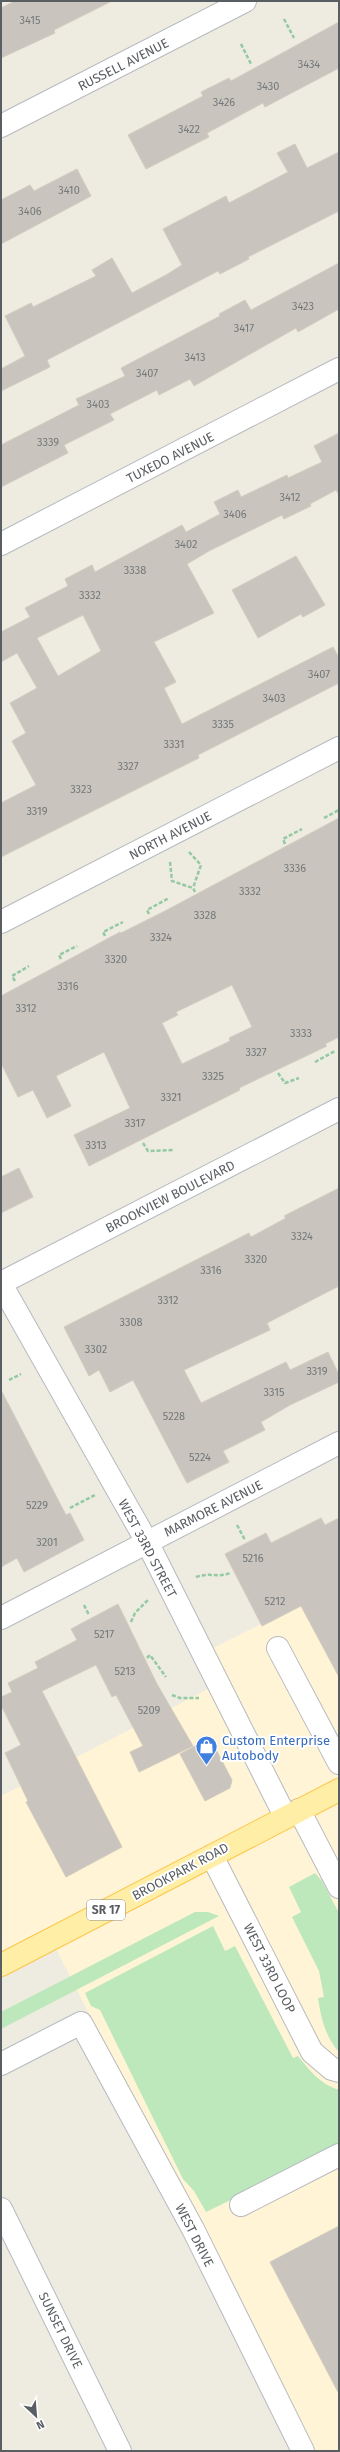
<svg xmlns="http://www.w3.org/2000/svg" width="340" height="2452" font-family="'Fira Sans',sans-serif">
<rect width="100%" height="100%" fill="#eeebe1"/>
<!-- commercial -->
<path fill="#fff4d5" d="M339,1585V2451H311L51,1939L1,1965V1796L218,1684L203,1653Z"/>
<!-- green -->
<path fill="#bce8bb" d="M315,1873L322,1881L339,1913V2052C325,2036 321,2018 318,1998L324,1997L319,1971L292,1917L301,1912L289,1887Z
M195,1912H208L219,1916L1,2029V2012Z
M213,1926L225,1951L235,1946L293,2058L298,2056C310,2071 320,2084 339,2090V2144L318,2157L206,2212L194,2191L183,2179L100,2010L91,2006L85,1993Z"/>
<!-- building -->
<path fill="#c9c5be" stroke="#d3ccbf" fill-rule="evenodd" d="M15,1H112L54,30L55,33L1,58V8Z
M339,22V68L265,107L263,103L207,133L209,137L146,169L128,135L203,96L201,92L229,78L231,81Z
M295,144L307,168L339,152V211L248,257L249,259L220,274L218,271L47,360L50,367L1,391V369L25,356L5,316L31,303L33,307L96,276L92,270L112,258L132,293L166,275L182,265L163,229L226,196L229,203L288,172L277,153Z
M77,169L91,196L1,244V200L30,185L34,191Z
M339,263V309L298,332L296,328L194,386L190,379L159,395L157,390L110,414L114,420L64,445L68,453L1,487V445L79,405L76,399L125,376L121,368L220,316L219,314L245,300L251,310Z
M339,433V495L336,490L310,504L311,506L284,519L282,515L209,551L187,564L214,613L154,642L176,682L164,688L182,724L333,647L339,658V683L198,755L199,758L1,857V803L36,785L12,741L26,733L10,703L37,688L17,653L1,662V632L30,617L25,608L68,586L65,579L92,565L95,572L182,525L186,532L220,514L214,502L238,490L241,497L287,475L288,478L322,462L314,446ZM83,615L101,651L58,676L37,638Z
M296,556L325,605L303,617L301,614L258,638L232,590Z
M339,818V1037L325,1044L327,1046L239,1088L240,1090L89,1166L74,1135L130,1108L104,1052L56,1076L71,1106L47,1118L33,1090L18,1097L1,1063V996L120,932L121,933L165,911ZM232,985L252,1027L229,1038L230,1041L182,1064L162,1023L178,1015L176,1012Z
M19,1168L33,1197L1,1213V1177Z
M339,1188V1286L267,1323L270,1330L184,1370L201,1403L286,1362L290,1370L328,1352L339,1375V1382L290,1405L261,1422L265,1430L223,1451L229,1462L187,1483L133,1380L110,1392L99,1370L89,1376L64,1327L249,1233L251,1237L286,1218L284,1216Z
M1,1390L66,1515L70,1513L84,1540L24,1572L17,1558L1,1567Z
M321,1518L325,1525L339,1518V1677L301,1606L262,1626L225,1554L266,1533L271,1543Z
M118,1604L157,1684L193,1746L139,1772L130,1752L143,1746L116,1695L112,1697L96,1665L42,1691L122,1847L66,1877L26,1802L28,1801L5,1753L21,1745L1,1705V1697L12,1692L8,1683L38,1668L35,1662L77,1640L71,1629Z
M210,1738L232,1780L230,1788L205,1801L180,1754Z
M339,2226V2394L270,2262Z"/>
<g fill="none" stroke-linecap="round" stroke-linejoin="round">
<defs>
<path id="minor" d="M1,126L245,1
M1,544L339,369
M1,922L339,748
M1,1283L339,1109
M1,1284L147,1542L285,1816
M1,1618L339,1443
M278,1648L339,1763
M299,1810L339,1887
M212,1856L312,2052L332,2069L339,2071
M1,2064L81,2023L193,2229L303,2451
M241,2205L339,2155
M1,2209L120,2451"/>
<path id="major" d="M1,1965L339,1790"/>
</defs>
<!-- minor casing -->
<use href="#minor" stroke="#b6babf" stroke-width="24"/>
<!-- major casing -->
<use href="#major" stroke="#fdc64b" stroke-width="24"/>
<!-- path -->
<path stroke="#93caa1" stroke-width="2.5" stroke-dasharray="4 2" stroke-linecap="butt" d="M284,19L294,38
M241,44L251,64
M324,818L339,810
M285,844L283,839L302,829
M189,852L201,865L193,888
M170,862L172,881L193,888L195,892
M149,914L147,910L169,898
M105,936L103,932L123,922
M61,959L59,955L77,946
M15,981L12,976L29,966
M315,1062L335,1051
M278,1073L285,1083L299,1078
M143,1143L148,1151L174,1150
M9,1380L21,1374
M70,1508L95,1495
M237,1525L245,1540
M196,1577C210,1572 219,1578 230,1573
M84,1605L89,1615
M131,1622L135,1613L149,1599
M147,1658L150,1655L166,1677
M172,1695L180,1698H199"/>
<!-- minor -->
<use href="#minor" stroke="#fff" stroke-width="22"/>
<!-- major -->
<use href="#major" stroke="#ffeea5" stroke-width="22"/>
</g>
<!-- icons -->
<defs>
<symbol id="shop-pin" viewBox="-11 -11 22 30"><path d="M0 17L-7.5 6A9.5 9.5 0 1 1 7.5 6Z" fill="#3f7fe0" stroke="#fff"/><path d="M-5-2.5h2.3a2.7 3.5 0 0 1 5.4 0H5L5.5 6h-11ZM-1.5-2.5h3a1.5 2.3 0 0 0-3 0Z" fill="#fff"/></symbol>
</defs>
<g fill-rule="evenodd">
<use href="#shop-pin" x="194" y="1734" width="25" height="34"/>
</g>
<g text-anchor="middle" stroke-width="4" stroke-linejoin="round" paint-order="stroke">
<!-- number labels -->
<g font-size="11" fill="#75787a">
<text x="30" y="24">3415</text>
<text x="309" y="68">3434</text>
<text x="268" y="90">3430</text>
<text x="224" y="106">3426</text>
<text x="189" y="133">3422</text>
<text x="69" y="194">3410</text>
<text x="30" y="215">3406</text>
<text x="303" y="310">3423</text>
<text x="244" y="332">3417</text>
<text x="195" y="361">3413</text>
<text x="147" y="377">3407</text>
<text x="98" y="408">3403</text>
<text x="48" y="446">3339</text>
<text x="290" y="501">3412</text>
<text x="235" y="518">3406</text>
<text x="186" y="548">3402</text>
<text x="135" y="574">3338</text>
<text x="90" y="599">3332</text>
<text x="319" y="678">3407</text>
<text x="274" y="702">3403</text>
<text x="223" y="728">3335</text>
<text x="174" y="748">3331</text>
<text x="128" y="770">3327</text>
<text x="81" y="793">3323</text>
<text x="37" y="815">3319</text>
<text x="295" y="872">3336</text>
<text x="250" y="895">3332</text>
<text x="205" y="919">3328</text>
<text x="161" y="941">3324</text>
<text x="116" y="963">3320</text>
<text x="68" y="990">3316</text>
<text x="26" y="1012">3312</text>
<text x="301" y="1037">3333</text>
<text x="256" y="1056">3327</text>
<text x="213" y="1080">3325</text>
<text x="171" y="1101">3321</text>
<text x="135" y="1127">3317</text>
<text x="96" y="1149">3313</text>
<text x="302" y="1240">3324</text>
<text x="256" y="1263">3320</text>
<text x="211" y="1274">3316</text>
<text x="168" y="1304">3312</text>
<text x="131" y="1326">3308</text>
<text x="96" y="1353">3302</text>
<text x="317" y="1375">3319</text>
<text x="274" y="1396">3315</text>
<text x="174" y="1420">5228</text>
<text x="200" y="1461">5224</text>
<text x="37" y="1509">5229</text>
<text x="47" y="1546">3201</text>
<text x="253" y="1562">5216</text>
<text x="275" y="1605">5212</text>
<text x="104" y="1638">5217</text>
<text x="125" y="1675">5213</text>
<text x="149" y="1714">5209</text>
</g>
<!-- shield labels -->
<rect fill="#fff" stroke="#8b8e92" stroke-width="1" x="87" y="1900" width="38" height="20" rx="3"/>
<g font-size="12" font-weight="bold" fill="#595e63">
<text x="106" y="1914">SR 17</text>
</g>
<!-- street labels -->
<g font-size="13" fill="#595e63" stroke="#fff">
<text transform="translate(123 64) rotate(-27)" y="5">RUSSELL AVENUE</text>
<text transform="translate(170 457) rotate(-27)" y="5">TUXEDO AVENUE</text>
<text transform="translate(170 835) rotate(-27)" y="5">NORTH AVENUE</text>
<text transform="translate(170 1196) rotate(-27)" y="5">BROOKVIEW BOULEVARD</text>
<text transform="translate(213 1508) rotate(-27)" y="5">MARMORE AVENUE</text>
<text transform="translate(148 1548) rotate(62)" y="5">WEST 33RD STREET</text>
<text transform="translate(180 1871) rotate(-28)" y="5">BROOKPARK ROAD</text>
<text transform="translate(270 1968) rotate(63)" y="5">WEST 33RD LOOP</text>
<text transform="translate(195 2235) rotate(63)" y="5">WEST DRIVE</text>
<text transform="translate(61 2330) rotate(64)" y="5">SUNSET DRIVE</text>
</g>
<!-- shop labels -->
<g font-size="13" fill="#366cbe" stroke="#fff" text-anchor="start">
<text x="222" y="1745">Custom Enterprise<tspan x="222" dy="15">Autobody</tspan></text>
</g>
</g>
<!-- border -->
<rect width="340" height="2452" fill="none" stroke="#595e63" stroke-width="4"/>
<!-- north arrow -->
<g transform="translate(36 2416) rotate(154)" stroke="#ffffff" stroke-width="3" paint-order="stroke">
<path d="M0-3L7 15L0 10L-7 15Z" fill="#595e63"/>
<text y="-6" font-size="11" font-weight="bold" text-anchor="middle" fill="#595e63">N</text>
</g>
</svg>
